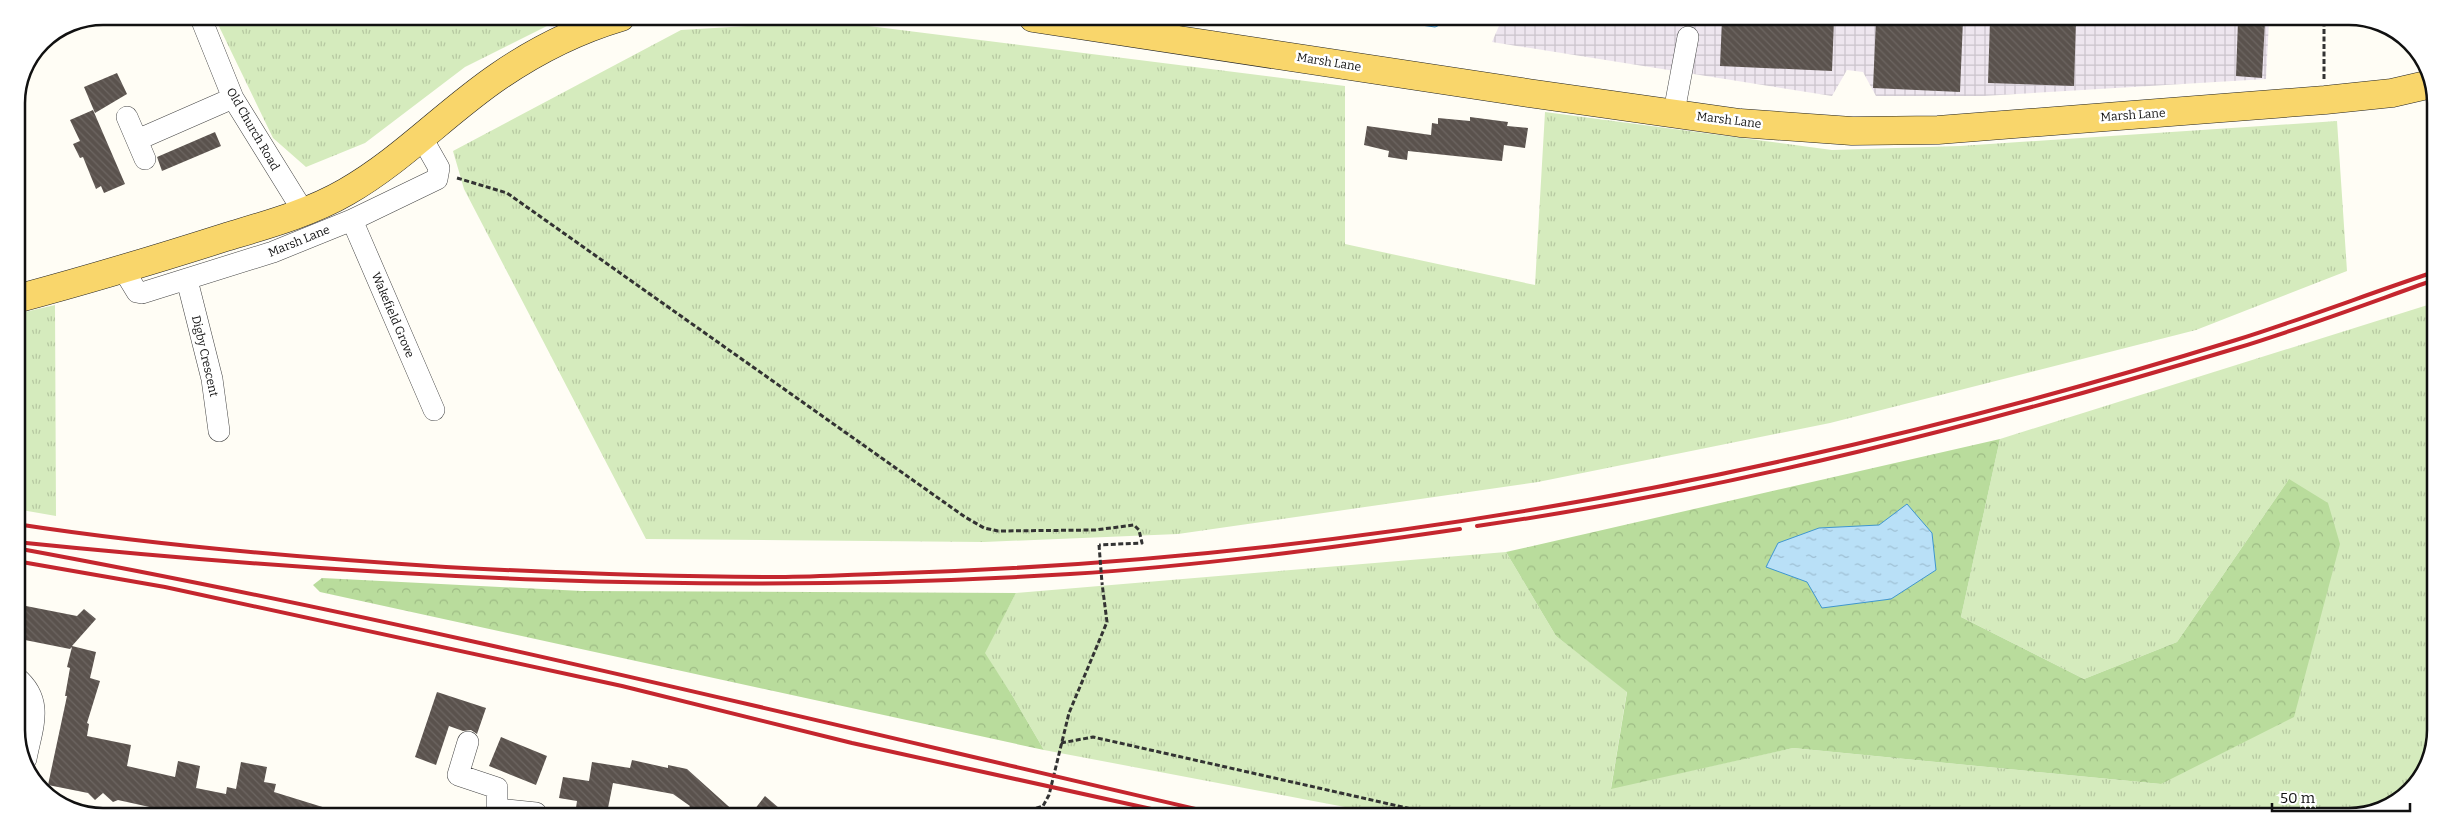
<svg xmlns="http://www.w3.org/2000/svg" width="2452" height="833" font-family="Bitter,serif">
<defs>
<pattern id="industrial-grid" width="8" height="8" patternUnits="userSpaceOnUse" patternTransform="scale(1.25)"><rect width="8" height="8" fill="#eee6ef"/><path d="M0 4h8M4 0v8" fill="none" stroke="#cbc4cc"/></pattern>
<pattern id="grass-tufts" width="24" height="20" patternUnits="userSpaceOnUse" patternTransform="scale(1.25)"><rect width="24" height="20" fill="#d5ebbd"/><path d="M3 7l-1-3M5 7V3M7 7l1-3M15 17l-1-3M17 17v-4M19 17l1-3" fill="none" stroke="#b6c8a1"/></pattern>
<pattern id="forest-crowns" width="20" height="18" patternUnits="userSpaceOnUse" patternTransform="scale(1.25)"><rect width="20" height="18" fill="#b9dc9c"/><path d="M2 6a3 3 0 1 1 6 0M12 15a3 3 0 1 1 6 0" fill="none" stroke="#9ebc85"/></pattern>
<pattern id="water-ripples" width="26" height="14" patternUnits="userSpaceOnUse" patternTransform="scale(1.25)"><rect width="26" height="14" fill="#b9e0f7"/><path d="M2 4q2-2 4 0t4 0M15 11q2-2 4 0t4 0" fill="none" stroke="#9ebfd3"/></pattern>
<pattern id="building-back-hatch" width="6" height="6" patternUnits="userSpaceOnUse" patternTransform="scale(1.25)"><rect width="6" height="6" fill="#5a524d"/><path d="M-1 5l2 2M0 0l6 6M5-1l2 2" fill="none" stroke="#6d6662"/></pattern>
</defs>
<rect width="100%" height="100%" fill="#fffdf5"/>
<!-- industrial -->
<path fill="url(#industrial-grid)" d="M1502,19L2269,21L2266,79L1983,96H1876L1863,72L1847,70L1832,96L1492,42Z"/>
<!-- grass -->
<path fill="url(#grass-tufts)" d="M214,16L565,17L465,67L365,143L306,167L273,138Z
M829,21L1345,86V244L1535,285L1545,112L1832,150L1960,146L2337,121L2347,271L2196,330L1830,423L1538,482L1178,534L984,542L646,539L464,189L453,151L681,30Z
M2434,303L2431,757L2401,799L2349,817L1387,815L1044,750L1012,695L984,653L1016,593L1506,552L1556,636L1627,691L1611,788L1793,748L2161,784L2289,479L2177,642L2084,679L1961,617L2000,439Z
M55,305L56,516L16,509V314Z"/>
<!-- forest -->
<path fill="url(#forest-crowns)" d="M2396,35L2418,50L2421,58L2414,60L2396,41Z
M2000,439L1961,617L2084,679L2177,642L2289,479L2328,503L2340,544L2294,717L2161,784L1793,748L1611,789L1627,692L1556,636L1506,552Z
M322,578L582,591L1016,593L985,653L1012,695L1044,750L320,592L313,585Z"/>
<!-- water -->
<path fill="url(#water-ripples)" stroke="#3f96cf" d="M1379,19H1454L1435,27Z
M1907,504L1932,533L1936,570L1891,599L1822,608L1807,582L1766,567L1778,543L1819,528L1879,525Z"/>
<!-- building -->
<path fill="url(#building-back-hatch)" d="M1722,19L1834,20L1832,71L1720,66Z
M1876,20H1963L1960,92L1873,88Z
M1990,20H2076L2074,86L1988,83Z
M2238,21H2265L2262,78L2236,76Z
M117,73L127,94L95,113L84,87Z
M93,110L125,184L104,193L101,186L96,189L83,157L80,158L73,144L80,141L70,120Z
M1470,117L1508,122L1507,126L1528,128L1525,148L1504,145L1502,161L1408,151L1407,160L1388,157L1389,151L1364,145L1367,126L1431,135L1432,123L1438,124V118L1470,121Z
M215,132L221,146L162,171L157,157Z
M26,606L77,616L84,609L96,619L72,646L96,652L90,678L100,681L87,723L89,724L87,736L131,745L127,766L175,777L178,761L200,766L196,788L226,794L227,787L236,789L241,762L267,767L264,782L276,784L274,792L329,809V813L162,812L163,810L118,800L113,802L103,793L95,800L88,793L48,785L67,696H65L70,668L67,667L72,647L70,649L20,639V637L16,636V608L25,610Z
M437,692L486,708L477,734L471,730L463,731L449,726L436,765L415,757Z
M501,737L547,756L536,785L489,766Z
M632,760L668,768V765L687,769L737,814L685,813L690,806L673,794L613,783L607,813L576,808L577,801L559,798L563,777L589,781L592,762L630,768Z
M765,796L786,814H751Z"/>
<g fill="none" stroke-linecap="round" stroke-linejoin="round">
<defs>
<path id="minor" d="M200,16L233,98L303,211
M1674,112L1688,37
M127,117L145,159
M137,140L233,98
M352,220L434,410
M123,269L137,292L142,293L273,252L352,220L437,179L439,168L422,138
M187,280L212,379L219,431
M16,677C45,701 32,727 26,759
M468,742L458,775L497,788V809
M495,813L497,809L536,813"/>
<path id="major" d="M1033,18L1528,93L1740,123L1852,131L1938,130L2325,100L2392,93L2431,84
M16,299C87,280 157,259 226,237C266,225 310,213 346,192C402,160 446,112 499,76C537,50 577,30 621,17"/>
</defs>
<!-- minor casing -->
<use href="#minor" stroke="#444" stroke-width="22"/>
<!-- major casing -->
<use href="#major" stroke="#222" stroke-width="29"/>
<!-- path -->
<path stroke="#333" stroke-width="3" stroke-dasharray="5 2.5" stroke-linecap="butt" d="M2324,79V21
M457,178L507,193L965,517L984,528L998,531L1095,530L1134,525L1139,530L1142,543L1099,545
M1061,743L1093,737L1438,815
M1033,814L1034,809L1043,806L1049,795L1069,713L1107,622L1102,583
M1640,815H1692"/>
<!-- minor -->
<use href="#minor" stroke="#fff" stroke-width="21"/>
<!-- major -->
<use href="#major" stroke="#f9d66b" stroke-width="28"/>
<!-- rail -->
<path stroke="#c4262e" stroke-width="4" d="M16,524C159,546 303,558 446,567C557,573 668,577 779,577C820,577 862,574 903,573C1203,563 1502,524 1795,458C1943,425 2091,385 2236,340C2303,319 2368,294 2434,272
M1477,526C1734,489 1988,423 2237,348C2303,328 2369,303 2434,280
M16,542C367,578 718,596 1070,574C1200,566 1330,548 1460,529
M21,549C424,623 823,723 1222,815
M16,561L165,587L622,686L852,743L1174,814"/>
<!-- path-bridge -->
<path stroke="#333" stroke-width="3" stroke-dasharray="5 2.5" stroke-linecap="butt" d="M1099,545L1102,583"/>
</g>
<g text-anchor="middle" stroke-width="5" stroke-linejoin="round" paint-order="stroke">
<!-- street labels -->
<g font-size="12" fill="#111" stroke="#fff">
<text transform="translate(1329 62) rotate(9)" y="4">Marsh Lane</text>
<text transform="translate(2133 115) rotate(-4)" y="4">Marsh Lane</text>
<text transform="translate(1729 120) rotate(7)" y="4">Marsh Lane</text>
<text transform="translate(253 129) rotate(60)" y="4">Old Church Road</text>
<text transform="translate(299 241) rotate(-22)" y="4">Marsh Lane</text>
<text transform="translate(393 315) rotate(67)" y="4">Wakefield Grove</text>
<text transform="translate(205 356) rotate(77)" y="4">Digby Crescent</text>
</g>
</g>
<!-- crop -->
<path d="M0 0H2452V833H0ZM103 25H2349A78 78 0 0 1 2427 103V730A78 78 0 0 1 2349 808H103A78 78 0 0 1 25 730V103A78 78 0 0 1 103 25Z" fill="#fff" fill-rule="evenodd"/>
<path fill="none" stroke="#111" stroke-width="2.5" d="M103 25H2349A78 78 0 0 1 2427 103V730A78 78 0 0 1 2349 808H103A78 78 0 0 1 25 730V103A78 78 0 0 1 103 25Z"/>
<!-- scale -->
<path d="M2272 803v8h138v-8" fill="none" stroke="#111111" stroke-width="2.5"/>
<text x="2280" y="803" font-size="15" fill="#111111" stroke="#ffffff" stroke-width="4" paint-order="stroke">50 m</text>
</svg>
